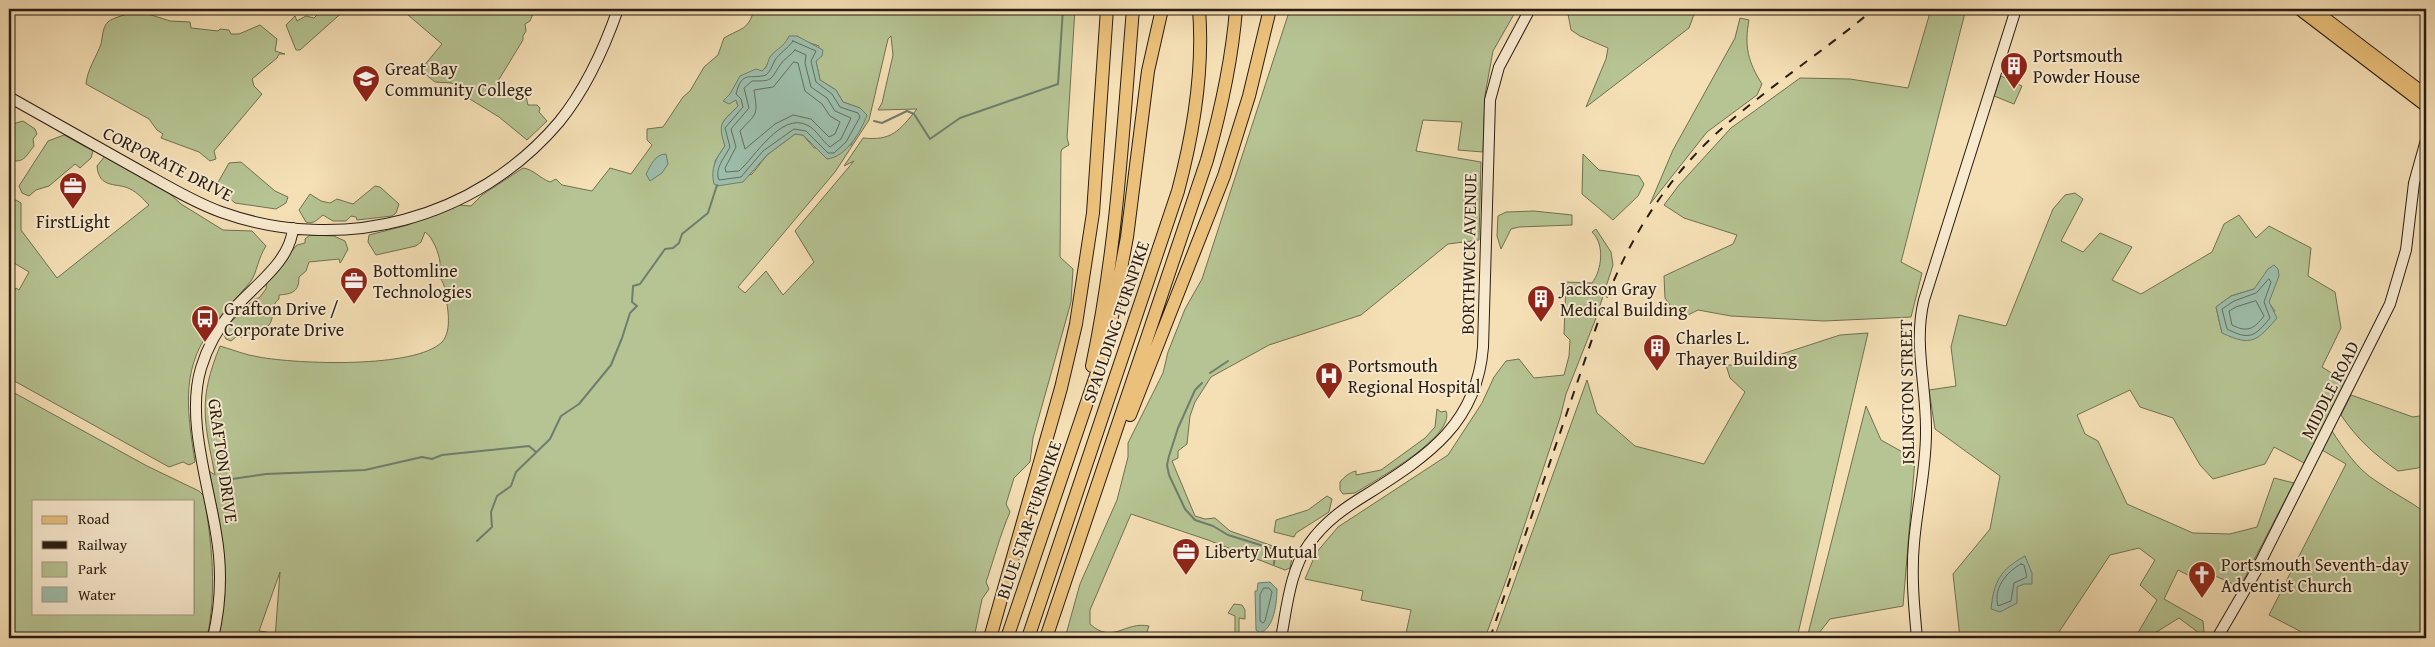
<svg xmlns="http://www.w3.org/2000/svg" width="2435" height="647" font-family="'Gentium Book Plus',serif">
<rect width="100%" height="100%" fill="#f5dfb5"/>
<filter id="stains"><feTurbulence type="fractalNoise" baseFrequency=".004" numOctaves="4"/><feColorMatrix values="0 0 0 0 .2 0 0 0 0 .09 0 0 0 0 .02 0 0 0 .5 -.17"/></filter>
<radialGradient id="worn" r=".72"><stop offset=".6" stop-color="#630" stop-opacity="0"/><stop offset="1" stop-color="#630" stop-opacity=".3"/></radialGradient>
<!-- green -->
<path fill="#b6c392" stroke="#707052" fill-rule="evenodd" d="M323,9H346L300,50H296L286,25L295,16L297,21L306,16L314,18Z
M401,9H535L530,21L525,24L526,31L523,36V40L498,81C503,92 514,92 525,92L528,105H537L540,108L539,112L547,121L527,140L499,117L465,96L452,83L435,82L424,73L423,67L442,44Z
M754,9H1075L1067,138L1069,145L1062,149L1061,152L1060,257L1073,269L1071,302L1033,438L1030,462L1014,478L1006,504L1010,512C1000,535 994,559 986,582L989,589L982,599L974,638H275L280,572L259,631L267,632L266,638H217L223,559L219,519L209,471L215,475C204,420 198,400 220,346C234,350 245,355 259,357C296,364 415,369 442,342C453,330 447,305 445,291C445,285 442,282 440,277C438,272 440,267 440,262C439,253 432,236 425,232L421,242L416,246L376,255L368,242L369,235L408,225L458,205L471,206L482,195L523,168C533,169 541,179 550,182L556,179L562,185L592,191L610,168L631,174L652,145L647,140V129L663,127L683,97L690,91L704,67L718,55L724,38C741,28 749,30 754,9ZM797,36L804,41L819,46L816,61L820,80L836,90L843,102L860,108L859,129L851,145L814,148L803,135L795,134L767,155L752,174L717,186L715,161L725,146C719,121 721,123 738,106L736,100L723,101L762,72L775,54ZM891,36L893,55L882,103L878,110L917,109C899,131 892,141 863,138L844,166L854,161L795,231L814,262L783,295L766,271L745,293L738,287L835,172L869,120L888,39Z
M1290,9H1517L1493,51L1485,95L1483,152L1458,150L1462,122L1423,120L1416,151L1481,162L1479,240L1448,244L1361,315L1269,345L1211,377L1195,402L1190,416L1187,444L1178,451V458L1172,461L1195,516L1205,519L1215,518L1230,531L1293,553L1290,568L1285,570L1208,540L1131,514L1090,610V624C1113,645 1124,621 1149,626L1145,638H1065L1080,584L1117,500L1128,457V443L1163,373L1168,352L1185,309L1202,279Z
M1567,9H1696L1689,28L1586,107L1606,59L1608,48L1580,36L1571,30Z
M1931,9H1966L1901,262L1922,273L1911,317L1824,321L1731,316L1698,310L1680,319L1665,298L1664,276L1733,244L1737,235L1684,218L1664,205L1679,185L1731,128L1800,78L1850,79L1908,88Z
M136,10L170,21L190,22L191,28L218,31L220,29L229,30L231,34H239L260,25L277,39L275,51L285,54H279L277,58L252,79L254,86L262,94L214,151L216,159L210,161L199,152L161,138L163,134L157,130L149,119L86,84C87,70 97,56 101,44C103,36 102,28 108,22C113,17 128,15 136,10Z
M1740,18L1749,20C1744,46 1748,62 1762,84L1757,95L1707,132L1650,204L1673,150L1735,38Z
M2001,76L2022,86L2014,104L1994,96Z
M23,121L35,129L37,134L33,139L34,146C26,156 23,165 9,159V128L16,123Z
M64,135L93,151L91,158L80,168L75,164L49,186L36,190L29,196L22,193L19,186L48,141Z
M1583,154L1599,170L1639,176L1644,184L1638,196L1613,220L1582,194Z
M105,156L169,193L181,204L223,230L252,231L266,246C258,258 257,272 251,281C237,298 221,314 209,332C180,372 188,416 195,462L189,465L183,462L169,467L9,378V301L16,288L19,290L29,272L9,260V201L16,200L21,203V230L57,278L149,205C144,200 137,192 130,189C118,182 99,190 97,166Z
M241,162L275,191L288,197L286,203L276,209L235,203L216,186L229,163Z
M375,186L380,187L399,204L396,213L392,216L357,220L356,217L351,216L346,221H333L323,215C318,219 313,225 306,222L299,210L310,194L321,201L330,203L337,199L353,204Z
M2075,193L2083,199L2061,241L2083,252L2100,233L2132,247L2112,280L2141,294L2212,252L2224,224L2239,215L2256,238L2269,226L2311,248L2308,276L2335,292L2341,328L2322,367L2346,382L2304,463L2274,447L2265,464L2213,479L2200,465L2173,418L2140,407L2130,390L2077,415L2085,434L2098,441L2127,504L2193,533L2230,534L2257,527L2274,478L2294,483L2240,587L2213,575L2204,583L2178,570L2164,599L2203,621L2204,632L2199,633L2179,618L2150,636L2149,638H2135L2157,600L2140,585L2155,560L2139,548L2110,555L2055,638H1960L1953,574L1990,529L2000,476L1935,429L1929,390L1956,386L1951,347L1959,315L2006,326L2053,209L2065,195ZM2254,289L2270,297L2269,303L2275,311L2222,333L2216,307L2231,296Z
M1534,211L1572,215V225L1519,227L1511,229L1501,249L1497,236L1498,216L1506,212Z
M1596,229L1611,252L1613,265L1596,318L1566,394L1560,418L1508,575L1485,638H1405L1411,610L1361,600L1363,591L1305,579L1316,553L1338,527L1448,455L1482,403L1494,377L1506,361L1519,359L1534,378L1564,375L1569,356L1570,340L1564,334L1566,282L1592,283C1602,270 1605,244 1592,232Z
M310,235L334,236L345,241L348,249L341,262L340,263L339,259L309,262L306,271L299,277C299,292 292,294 279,295V299C270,305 275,318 269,325C263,331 244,339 236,337L231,341L226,339L224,335L227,326L254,299L259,298L266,289L267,280L297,245L305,243V239Z
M1868,333L1797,638H1494L1587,380L1597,413L1635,446L1704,464L1745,392L1730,378L1726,365H1748L1840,335Z
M9,390L147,466L199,491L204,496C212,545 217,590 207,638H9ZM34,501H194V613H34Z
M2351,395L2413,417L2426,415V463L2418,468L2398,471C2375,455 2357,439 2341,415Z
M1866,406L1881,440L1915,459L1903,606L1830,619L1815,638H1807Z
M1437,409L1441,412L1446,411C1456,436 1374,481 1355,493L1343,494L1340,490V482C1344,477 1350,472 1356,471V475L1381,470L1425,438L1435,427Z
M2332,431C2343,448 2358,470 2376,481C2393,493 2410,501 2426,513V638H2313L2269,615L2346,464L2322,450Z
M1327,496L1332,499L1329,512L1296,533L1294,537L1274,532L1276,520L1308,510Z
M1234,604L1242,605L1245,610V619L1239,618V637L1243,638H1228L1229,634L1235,635V616L1228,613Z"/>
<!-- water -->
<path fill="#9dbdaa" stroke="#6f7d6e" d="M789,36H797L823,50L822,56L816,61L820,80L836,90L843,102L860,108L867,115C861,132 846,157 827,159L803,135L795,134L767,155L743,182L717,186L714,184C710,169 716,158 725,146C717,122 722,123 738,106L736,100L729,104L723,101L730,94L740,76L756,69L762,71C768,67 767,63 770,57C775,49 783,49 789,36Z
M666,154L668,164L662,173L650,181L646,174C651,165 655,154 666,154Z
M2274,265L2278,269L2279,276L2269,302L2277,318C2257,341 2252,347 2222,333L2216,307L2231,296L2254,289L2268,269Z
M2025,556L2032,573V584H2024L2017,587V603L2000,612L1991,609C1994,581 2000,570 2025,556Z
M1270,582L1277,589C1277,602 1274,629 1260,633L1256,630L1255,591H1257L1258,583Z"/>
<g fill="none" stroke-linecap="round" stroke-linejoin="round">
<!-- shore -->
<path stroke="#636d5e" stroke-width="1" d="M793,41L816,51L811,61L816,82L832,94L840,107L858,113L860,117L846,142L834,153H828L806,131L794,129L763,151L741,177L719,180C714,169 725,157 730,147L725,128L743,107L741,99L736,94C742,69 751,80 766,75C771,70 772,66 775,60C779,54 788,48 793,41Z
M795,50L806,55L805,63L811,87L827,98L835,111L851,118L841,139L830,147C822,141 816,129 807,125C781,112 755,157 739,171L726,172L725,168L736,147L731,129L749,108L744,88L752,81C772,81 770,81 780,65C784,59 791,55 795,50Z
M794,62L798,63L805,91L822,104L830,116L840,122L835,134L829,137L811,119L793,115L775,124L745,149L740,131C757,112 758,117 754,90L773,87Z
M2269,279L2271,282L2264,302L2270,318C2255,336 2250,341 2227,329L2222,309L2234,301L2256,293Z
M2256,301L2264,316C2254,329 2247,333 2232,325L2229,311L2236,307Z
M2021,564L2024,565L2027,577L2014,583L2011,601L1998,606C1993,589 2006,572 2021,564Z
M1264,588H1269L1272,592L1265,621L1263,623L1260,621V595Z"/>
<!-- stream -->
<path stroke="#6f7d6e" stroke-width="2" d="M874,121L882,123L907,111L914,114L930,139L960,118L1058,84L1063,9
M1210,373L1228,361
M1202,383L1195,390L1178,428L1169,456L1167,465L1169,475L1185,509L1195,520L1213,526L1228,535L1270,548L1275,553L1274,564
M232,479L266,474L365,470L422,457L432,459L442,455L529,446L536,452
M477,541L492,527L491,512L497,496L511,486L516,472L550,439L561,416L579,404L611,365L622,338L630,313L637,306L632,302L633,286L640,284L665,249L673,248L679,243L682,234L708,213L717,185"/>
<defs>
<path id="secondary" d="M9,97C52,121 94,145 137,169C164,184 191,201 221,212C341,255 476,220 559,122C586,89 604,49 618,9
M213,638C221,604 222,567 216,533C208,482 186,418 201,368C207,348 218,328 232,311C253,286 290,263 293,228
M1281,638C1287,607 1290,570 1309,544C1325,521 1346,507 1369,493C1429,455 1477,423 1483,347L1490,100L1499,67L1530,9
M1917,638C1914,607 1911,575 1914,543C1917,506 1926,470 1926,433C1927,388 1913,344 1924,300L2016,9
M2217,638L2256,571L2390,304L2406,250L2414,183L2426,140"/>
<path id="primary" d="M2299,9L2426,106
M2313,9L2426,95"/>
<path id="highway" d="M1092,366C1117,248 1123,129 1133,9
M1130,415L1224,176L1249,96L1270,9
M990,638L1061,388L1076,324L1093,213L1107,9
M1007,638L1107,343L1127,237L1148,71L1162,9
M1028,638L1178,191C1194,131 1204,71 1199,9
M1046,638L1207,160C1221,110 1232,61 1236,9"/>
</defs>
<!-- secondary casing -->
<use href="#secondary" stroke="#291d13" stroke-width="12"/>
<!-- primary casing -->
<use href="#primary" stroke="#291d13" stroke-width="13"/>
<!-- highway casing -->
<use href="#highway" stroke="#291d13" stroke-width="14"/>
<!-- secondary -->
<use href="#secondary" stroke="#f8eacf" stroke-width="10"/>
<!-- primary -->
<use href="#primary" stroke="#eac07a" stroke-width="11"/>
<!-- highway -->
<use href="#highway" stroke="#eac07a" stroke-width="12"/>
<!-- rail -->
<path stroke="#291d13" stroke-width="2" stroke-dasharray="9 9" stroke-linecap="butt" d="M1490,638L1602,310C1627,242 1665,180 1719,131C1768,87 1824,51 1874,9"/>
</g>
<!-- icons -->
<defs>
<symbol id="building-pin" viewBox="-11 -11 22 30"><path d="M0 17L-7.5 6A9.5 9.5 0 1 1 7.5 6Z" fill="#8f2418" stroke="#f8eacf"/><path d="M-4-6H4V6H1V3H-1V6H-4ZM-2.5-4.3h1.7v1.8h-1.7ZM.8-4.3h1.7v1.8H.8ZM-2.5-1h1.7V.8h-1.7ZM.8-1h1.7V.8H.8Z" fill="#fff"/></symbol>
<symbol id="university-pin" viewBox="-11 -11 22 30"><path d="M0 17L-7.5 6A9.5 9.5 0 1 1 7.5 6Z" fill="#8f2418" stroke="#f8eacf"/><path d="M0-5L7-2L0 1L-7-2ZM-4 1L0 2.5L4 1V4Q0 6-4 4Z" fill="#fff"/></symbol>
<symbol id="office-pin" viewBox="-11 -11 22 30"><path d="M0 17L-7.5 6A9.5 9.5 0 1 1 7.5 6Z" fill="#8f2418" stroke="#f8eacf"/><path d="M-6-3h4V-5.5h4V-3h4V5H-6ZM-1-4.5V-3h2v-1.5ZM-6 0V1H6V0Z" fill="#fff"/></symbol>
<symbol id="bus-pin" viewBox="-11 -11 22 30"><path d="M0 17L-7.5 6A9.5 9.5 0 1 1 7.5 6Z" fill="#8f2418" stroke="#f8eacf"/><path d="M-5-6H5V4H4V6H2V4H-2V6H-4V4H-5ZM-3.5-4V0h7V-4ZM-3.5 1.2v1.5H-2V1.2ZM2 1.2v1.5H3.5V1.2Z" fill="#fff"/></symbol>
<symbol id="hospital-pin" viewBox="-11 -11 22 30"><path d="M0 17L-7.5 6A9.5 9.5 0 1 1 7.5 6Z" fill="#8f2418" stroke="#f8eacf"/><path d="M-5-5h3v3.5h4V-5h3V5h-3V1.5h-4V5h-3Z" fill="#fff"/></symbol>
<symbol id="church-pin" viewBox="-11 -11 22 30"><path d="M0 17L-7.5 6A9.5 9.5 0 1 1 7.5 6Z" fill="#8f2418" stroke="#f8eacf"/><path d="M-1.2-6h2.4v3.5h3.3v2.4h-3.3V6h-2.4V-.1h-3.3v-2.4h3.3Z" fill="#fff"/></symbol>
</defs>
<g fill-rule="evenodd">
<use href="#building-pin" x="1998" y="50" width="32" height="43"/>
<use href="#university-pin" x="350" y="63" width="32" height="43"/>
<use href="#office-pin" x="57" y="170" width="32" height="43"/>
<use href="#office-pin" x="338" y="265" width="32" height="43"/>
<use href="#building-pin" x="1525" y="283" width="32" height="43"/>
<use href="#bus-pin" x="189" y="303" width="32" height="43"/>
<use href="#building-pin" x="1641" y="332" width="32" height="43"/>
<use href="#hospital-pin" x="1313" y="360" width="32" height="43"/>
<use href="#office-pin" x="1170" y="536" width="32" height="43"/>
<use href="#church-pin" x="2186" y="559" width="32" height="43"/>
</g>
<g text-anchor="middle" stroke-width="4" stroke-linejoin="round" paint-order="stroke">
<!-- poi labels -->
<g font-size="18" fill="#291d13" stroke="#f8eacf" text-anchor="start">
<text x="2033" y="62">Portsmouth<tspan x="2033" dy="21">Powder House</tspan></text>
<text x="385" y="75">Great Bay<tspan x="385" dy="21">Community College</tspan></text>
<text x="73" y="228" text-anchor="middle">FirstLight</text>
<text x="373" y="277">Bottomline<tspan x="373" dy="21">Technologies</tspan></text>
<text x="1560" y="295">Jackson Gray<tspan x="1560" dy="21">Medical Building</tspan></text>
<text x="224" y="315">Grafton Drive /<tspan x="224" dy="21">Corporate Drive</tspan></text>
<text x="1676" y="344">Charles L.<tspan x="1676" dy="21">Thayer Building</tspan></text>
<text x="1348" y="372">Portsmouth<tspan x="1348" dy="21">Regional Hospital</tspan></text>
<text x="1205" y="558">Liberty Mutual</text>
<text x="2221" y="571">Portsmouth Seventh-day<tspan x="2221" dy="21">Adventist Church</tspan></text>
</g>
<!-- street labels -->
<g font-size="18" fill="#291d13" stroke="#f8eacf">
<text transform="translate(168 164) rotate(27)" y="6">CORPORATE DRIVE</text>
<text transform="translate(1469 254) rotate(-89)" y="6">BORTHWICK AVENUE</text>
<text transform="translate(1116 322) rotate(-71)" y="6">SPAULDING TURNPIKE</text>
<text transform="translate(2330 390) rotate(-63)" y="6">MIDDLE ROAD</text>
<text transform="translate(1907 392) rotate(-91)" y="6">ISLINGTON STREET</text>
<text transform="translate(223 461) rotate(82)" y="6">GRAFTON DRIVE</text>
<text transform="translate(1029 520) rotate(-71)" y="6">BLUE STAR TURNPIKE</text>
</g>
</g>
<!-- margin -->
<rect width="2435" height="647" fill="none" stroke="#f5dfb5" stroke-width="30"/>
<rect x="10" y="10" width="2415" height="627" fill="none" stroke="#291d13" stroke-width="2.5"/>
<rect x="15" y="15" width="2405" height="617" fill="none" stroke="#291d13"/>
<!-- legend -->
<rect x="32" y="500" width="162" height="115" fill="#f8eacf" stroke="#a59884"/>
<rect x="42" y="516" width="25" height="8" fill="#eac07a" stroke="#a59884"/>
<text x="78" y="524" font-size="15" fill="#291d13">Road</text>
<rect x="42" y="541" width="25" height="8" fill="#291d13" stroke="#a59884"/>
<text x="78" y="550" font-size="15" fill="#291d13">Railway</text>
<rect x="42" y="562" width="25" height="15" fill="#b6c392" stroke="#a59884"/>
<text x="78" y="574" font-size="15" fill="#291d13">Park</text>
<rect x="42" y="587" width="25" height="15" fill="#9dbdaa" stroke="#a59884"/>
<text x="78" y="600" font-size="15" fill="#291d13">Water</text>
<rect width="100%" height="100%" filter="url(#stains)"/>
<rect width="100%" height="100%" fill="url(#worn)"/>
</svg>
